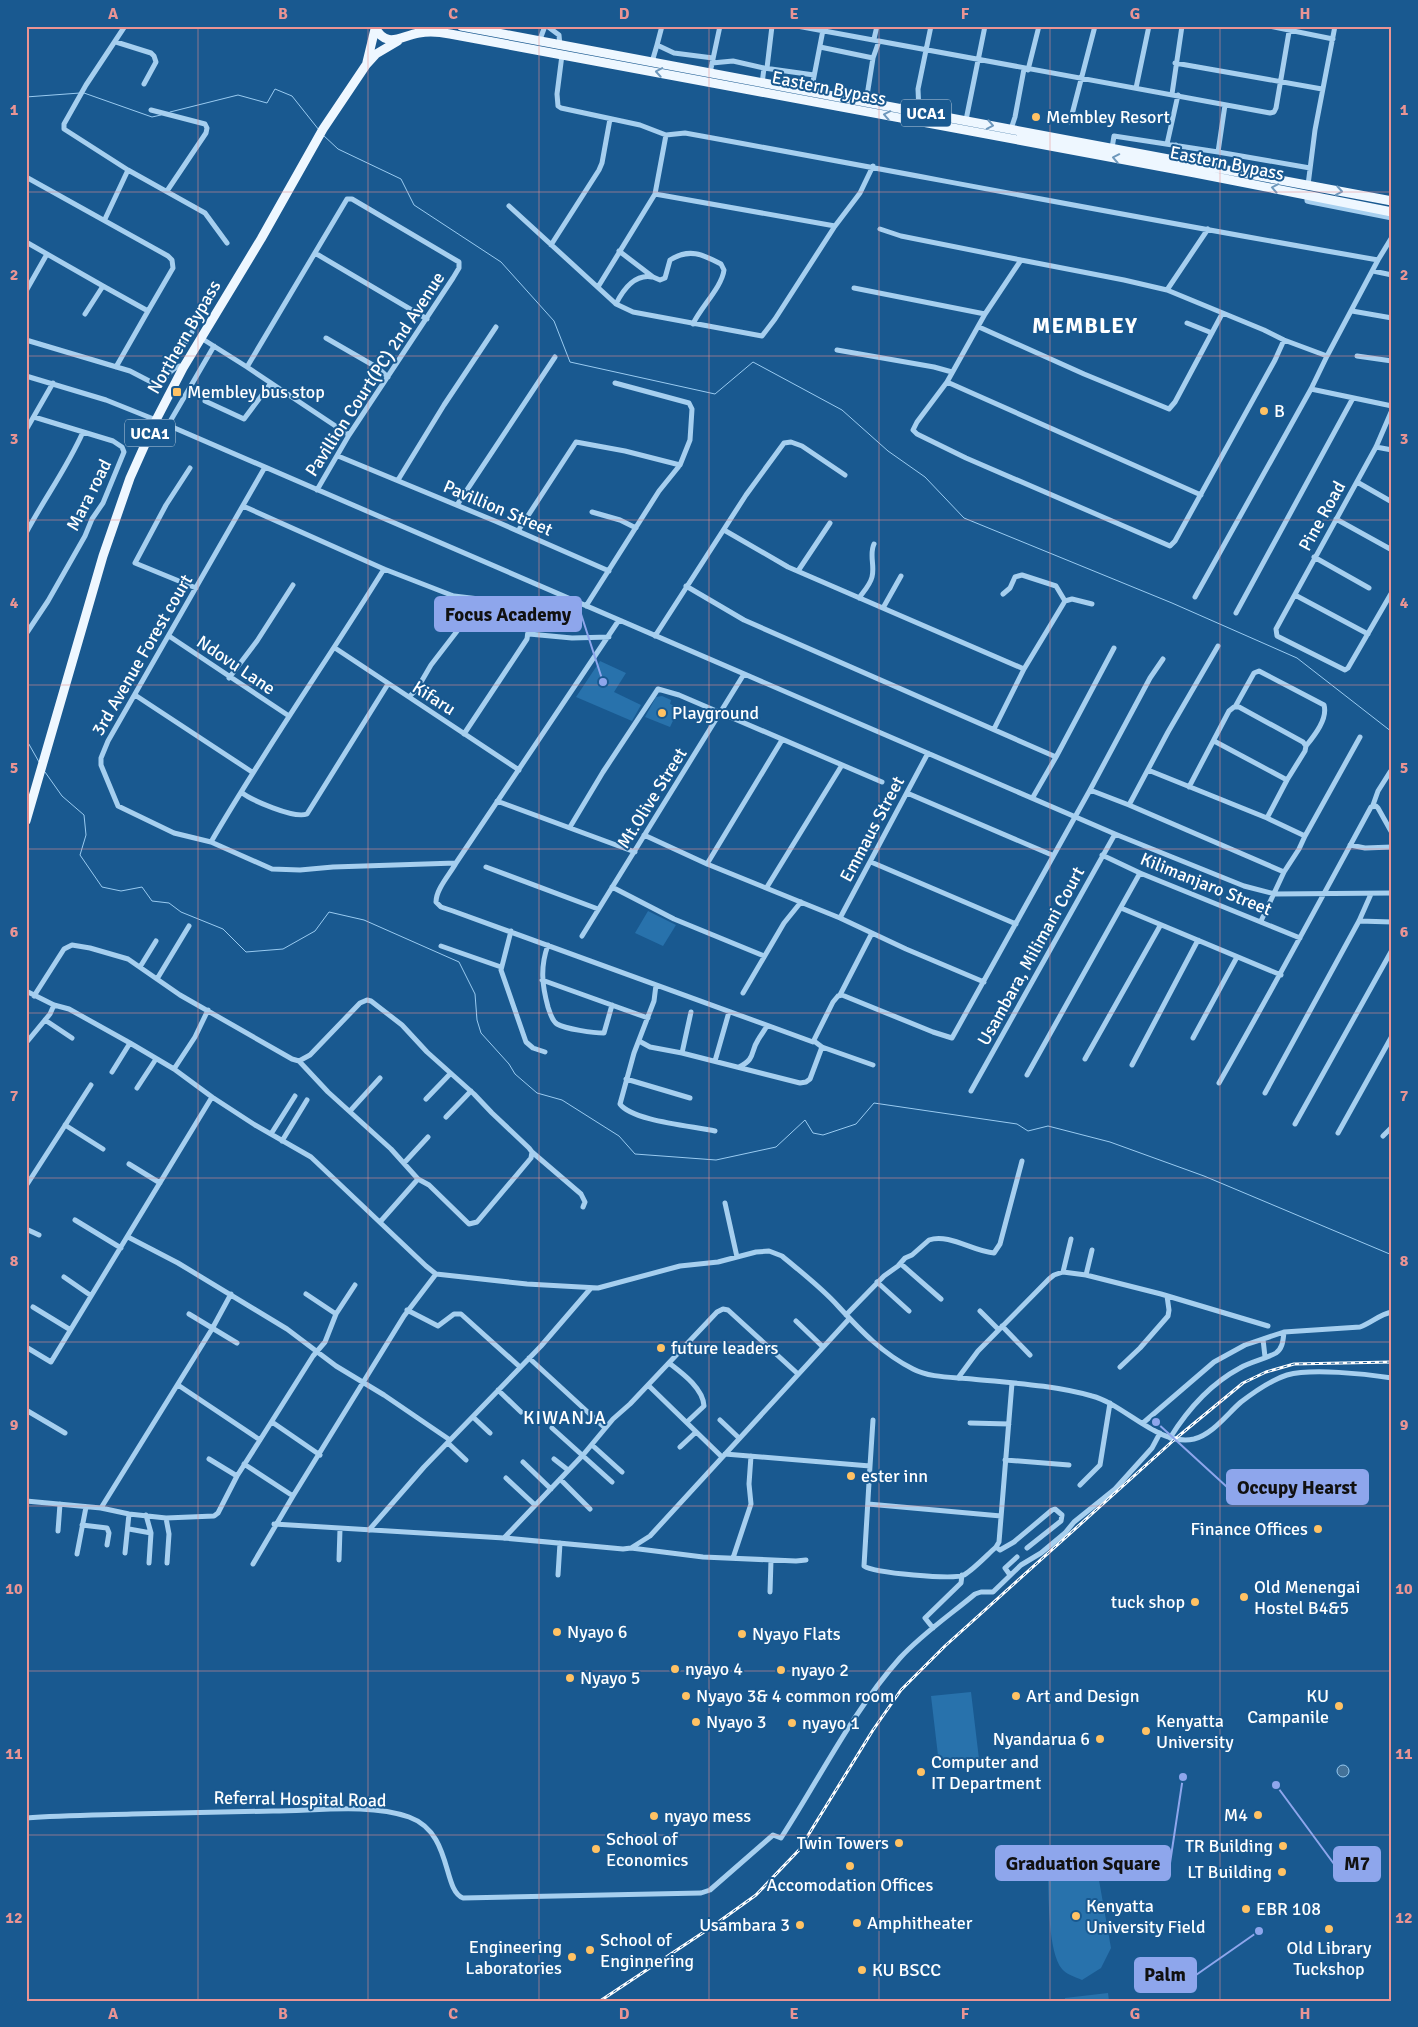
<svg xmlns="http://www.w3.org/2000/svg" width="1418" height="2027" font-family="Signika,sans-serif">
<rect width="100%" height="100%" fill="#195990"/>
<!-- green -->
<path fill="#2872ac" d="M600,661L626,673L614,692L641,705L632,721L576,697Z
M662,696L671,700L670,704L679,708L670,727L645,717L656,697Z
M648,911L676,925L663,946L635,933Z
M971,1692L979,1759L939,1764L931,1696Z
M1078,1862L1097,1869L1111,1948L1101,1968L1082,1980C1075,1977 1066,1974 1062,1969C1048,1952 1049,1899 1048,1877L1064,1863Z
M1108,1993L1109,2001H1065V1998Z"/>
<!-- water -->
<path fill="#447299" stroke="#99cbf1" d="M1337 1771a6 6 0 1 1 12 0a6 6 0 1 1-12 0Z"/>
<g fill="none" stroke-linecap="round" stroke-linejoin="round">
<!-- stream -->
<path stroke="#99cbf1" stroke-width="1" d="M84,93L152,117L161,115
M26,97L80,93
M170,112L238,95L267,103L275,89L292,96L319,130
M323,135L338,149L401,179L414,205L501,262L554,321L570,362L715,394L753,362L842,410L888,451L925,477L964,518L1172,603L1297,658L1392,732
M26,739L39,762
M45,772L62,796L84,815L86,835L80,855L102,887L121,891L142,887L152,901L169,903L181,912L223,929L246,952L283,949L315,931L329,912L364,920L459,962L475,994L477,1020L481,1033L509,1064L515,1074L537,1093L562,1100L619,1136L635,1154L716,1160L776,1147L805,1120L813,1133L823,1135L856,1124L874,1103L1017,1124L1028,1131L1048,1126L1110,1142L1204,1176L1392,1255"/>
<!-- street -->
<path stroke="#a6cfef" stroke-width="5" d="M547,26L559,35L560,46
M662,26L657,45L674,53L713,58
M797,26L1270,113L1274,112L1276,108L1290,26
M1269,26L1333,39
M874,39L877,26
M116,42L151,53L154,56L156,62L144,84
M539,42L545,26
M820,47L873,58
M562,55L557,94L558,106L561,108L640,125L666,135L685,133C916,175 1147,220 1378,260L1392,237
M652,62L657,45
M712,63L733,61L764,68L814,75
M1175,63L1322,89
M767,68L772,26
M1028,70L1039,26
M710,73L720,26
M762,84L764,68
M1136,88L1149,26
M811,92L823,30
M1172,94L1182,26
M866,102L873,58L879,41
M1225,105L1218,152L1310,168
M151,110L205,124L207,128L206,133L167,191
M919,112L918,89L931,26
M966,120L985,26
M1070,122L1095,26
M1011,129L1015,117L1024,69
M1167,144L1178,95
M1112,148L1114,136L1218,152
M1174,159L1176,145
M128,170L205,213L227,243
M26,177L168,256L172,260L173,268L148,311L103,286L85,314
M1308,185L1315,130L1335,26
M655,194L835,226
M1307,195V201L1311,202L1392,218
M509,206L616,304C623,290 635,274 652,277
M105,219L128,170L64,129V124L86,85L125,26
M880,229L901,236L1021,260
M26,242L103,286
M551,245L599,170L602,163L610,119
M619,251L653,277L660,280L665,278L670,260C689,248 702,254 721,264L724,270C722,287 700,308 693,324
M315,253L427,319
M1373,271L1392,275
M598,287L655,194L666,135
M854,288L985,314L1021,260L1124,280L1167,290L1208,229
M1167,290L1264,330L1284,340L1327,356L1378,260
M26,291L47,254
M616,304L633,312L762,336L775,319L835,226L860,193L873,166
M1352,311L1392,318
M985,314L947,382L1201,495
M1187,323L1212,333
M979,327L1084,374L1169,409L1175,402L1222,314
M201,338L247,367L347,199H352L459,262V268L453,278L349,435L317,490
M326,338L378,368L388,377
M26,340L130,371L155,384C166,383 167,369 180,366L183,368
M837,350L934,367L952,372
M1357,356L1392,361
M116,367L148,311
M247,367L349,435
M174,368L175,359L192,332
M26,376L106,400L156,420L1115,834L1244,886L1275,894L1392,893
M947,382L917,422L913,430L917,434L966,458L1170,546L1175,541L1275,360L1284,340
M1311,389L1392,406
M205,401L244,419L271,383
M1392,410L1376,447L1282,618L1276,629L1277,636L1345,670L1348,668L1392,592
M168,425L214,346
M26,430L53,383
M1376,447L1392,450
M338,456L495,521L609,571
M265,467L108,741L101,758V765L118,806L174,833L211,842L272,869L300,870L333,867L456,863
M190,468L166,505L135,563L196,588
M398,480L444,405L496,327
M1357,482L1392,502
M457,505L555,357
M243,506L384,569L451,595L488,615L505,617L528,631L527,639L464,734
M592,512L620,520L636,528
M1336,519L1392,550
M724,530L788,567L1024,669L994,729
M518,531L576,442L625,451L680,465
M26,533C44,499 67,468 83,432
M1314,557L1369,588
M798,571L830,523
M686,586L744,620L1056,757L1033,797
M1003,594L1010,588L1015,577L1022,575L1056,586L1065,601
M1295,595L1368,634
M454,596L479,599L486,603L500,616
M1195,597L1311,389L1327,356
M859,598C864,591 870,585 872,577C875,566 869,554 874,544
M586,606L659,491L680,465L690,440L692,409L689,403L615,383
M883,608L901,576
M1236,613L1353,398
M619,620L456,863C450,874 436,889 436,902L441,907L453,911L813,1042L833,1002L838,996L842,995L933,1032L952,1038L1090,790L1129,805L1168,732L1218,646
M26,634L48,601L85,536L92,519L103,503L124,452L122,447L113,441L34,417
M529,634L572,638L609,637
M169,636L289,716
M655,636L746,495L784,443L791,442L802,446L845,475
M335,648L519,770
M1024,669L1065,601L1072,599L1092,604
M229,678L257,641L293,585
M135,695L252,772
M409,697L417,689L431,665L461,626
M1235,707L1254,673L1259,671L1324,705C1328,719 1314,736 1306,746
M1214,741L1287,780
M1056,757L1114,648
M1148,770L1267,818L1305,836L1360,737
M1189,787L1229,711L1234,707H1239L1303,742L1306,746L1305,751L1287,780L1267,818
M1090,790L1150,678L1163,659
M241,792C251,800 294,819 307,814L388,684
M907,793L1052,855
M497,801L635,852
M1129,805L1284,872
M1373,805L1378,791L1390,772
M570,827L603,772L658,689L679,695L882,782
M644,835L707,864L840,918L906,949L984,982
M211,842C265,749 327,661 384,569
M1350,845L1365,848L1392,847
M1102,855L1140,873L1300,938
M871,862L1016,924
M707,864L782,740
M486,867L598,909
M612,887L674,919L764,956
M767,887L842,765
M1121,908L1281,975
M840,918L928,753
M1261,921L1284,872L1299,849L1305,836
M1359,921L1392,922
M511,931L501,970L526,1042L533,1048L545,1052
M582,936L744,674
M548,945C540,967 542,985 548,1007C550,1013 552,1021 557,1024C565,1029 594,1033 604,1033L612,1005
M441,946L501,967
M140,967L156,941
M157,979L189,926
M542,980L648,1018
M656,985L654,1001L634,1053L620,1104C632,1121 693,1126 715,1131
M26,991L54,1005L69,1009L130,1043L174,1069L212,1097L255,1125L311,1157L426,1266L436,1274L527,1284L598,1288L680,1266L718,1262L756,1252L769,1251L782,1256C801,1272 822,1288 838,1306C861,1331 883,1354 913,1369C930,1378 953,1377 972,1379C1012,1383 1053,1385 1092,1396C1124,1404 1159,1447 1194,1439C1213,1434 1227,1414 1241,1402C1254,1392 1271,1380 1287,1375C1312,1368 1365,1374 1392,1378
M743,993L784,923L801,902
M840,995L872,933
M34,996L64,949L72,945L90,948L128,959L180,995L292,1059L299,1061L328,1092L391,1149L418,1179L429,1185L469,1224L477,1222L531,1158L532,1152L529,1148L492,1113L474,1094L427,1052L402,1025L371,1001L367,1000L360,1003L310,1055L299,1061
M45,1020L72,1038
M1193,1038L1237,957
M639,1041L650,1047L682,1053L800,1083L806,1082L810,1079L822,1047L814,1041
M26,1043L50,1014L54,1005
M822,1047L873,1065
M682,1053L691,1012
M1085,1059L1160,926
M715,1061L729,1012
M1132,1065L1198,940
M739,1067C756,1059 750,1052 758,1040C761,1035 764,1031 767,1026
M174,1069L195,1037L208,1010
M112,1072L130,1043
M1027,1075L1140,873
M626,1079L690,1098
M1219,1083C1271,992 1321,899 1371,807L1376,806L1378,808L1392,833
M137,1088L156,1059
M971,1091L1115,834
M1265,1093L1359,921L1371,894
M426,1099L450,1074
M350,1111L380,1078
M446,1117L471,1091
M1295,1124L1392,950
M65,1125L103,1149
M1338,1133L1392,1036
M271,1134L295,1096
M1383,1136L1392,1127
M282,1141L307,1100
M532,1152L581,1194L585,1202L583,1207
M404,1163L428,1137
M129,1164L160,1183
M26,1186L91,1085
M725,1203L737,1257
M75,1220L121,1248
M380,1222L418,1179
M26,1229L39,1235
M128,1237L178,1263L287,1329L336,1366L384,1395L450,1440
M901,1264L941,1299
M1063,1272L1071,1239
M1086,1275L1092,1250
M64,1277L90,1295
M877,1282L909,1311
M306,1294L336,1314
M33,1307L69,1329
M407,1310L438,1326L454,1314H461L520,1367
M980,1311L998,1329
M189,1314L237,1343
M846,1315L884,1276L898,1266L905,1258L912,1255L929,1240C949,1233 974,1252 994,1253L1000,1244L1022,1161
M796,1321L823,1347
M1002,1326L1030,1355
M1263,1339L1265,1357
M26,1347L51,1362L212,1097
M529,1358L605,1428
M669,1363C682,1373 703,1388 704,1406L687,1422
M1120,1367L1140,1348L1168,1316L1169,1310L1167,1296
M958,1378L978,1351L1049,1279L1054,1275L1063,1272L1086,1275L1161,1294L1268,1326
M178,1385L260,1440L313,1356L325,1342L336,1314L355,1285
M648,1385L722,1457
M498,1390L521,1412
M26,1410L65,1433
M473,1417L490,1433
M720,1420L739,1438
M272,1422L320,1455
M970,1423L1009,1424
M1143,1423L1214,1362L1245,1345L1284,1332L1360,1327C1371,1323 1380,1314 1392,1312
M552,1428L612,1482
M1170,1438C1188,1409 1210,1384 1240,1368C1250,1362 1268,1358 1276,1353C1283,1348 1283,1340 1284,1332
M448,1443L466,1460
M592,1445L622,1472
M680,1447L696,1432
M725,1454L870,1466L864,1566C874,1573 953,1580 964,1575C974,1569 987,1555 996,1547L999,1542L1012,1383
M209,1459L237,1476
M554,1459L568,1470
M1005,1460L1069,1465
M523,1462L551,1489
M244,1464L293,1496L253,1564
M870,1466L873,1420
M506,1478L535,1505
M560,1479L590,1509
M1080,1485L1100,1465L1110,1403
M293,1496L404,1316L436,1274
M26,1501L101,1508L129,1514L166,1518L214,1516L218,1513L237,1476L260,1440
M868,1504L1001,1516
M101,1508L212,1329L231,1294
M146,1515L151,1533
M166,1518L169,1534L167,1563
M274,1524L504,1538L623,1549L631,1548L650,1536L849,1319
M82,1525L107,1528L109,1533L107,1545
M129,1529L151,1533L149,1563
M369,1530L424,1467L541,1346L591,1288
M58,1531L60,1504
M504,1538L583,1455L613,1419L630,1404L717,1312L723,1309L728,1310L798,1374
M996,1547L1000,1550L1014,1542L1052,1510L1055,1509L1062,1515L1061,1521L1027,1548
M631,1548L703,1557L796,1561L806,1560
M125,1553L129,1514
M77,1554L86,1507
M733,1558L751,1504L749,1484L751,1456
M339,1560L340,1529
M558,1575L560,1543
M1010,1575L1005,1568L1017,1557
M770,1592L771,1560
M933,1628L925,1618L961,1583L962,1575
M26,1818C61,1815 97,1815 132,1814C179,1813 226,1812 273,1811C315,1811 369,1803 409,1817C453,1833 442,1890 463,1898L701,1893L710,1890L773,1835L781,1838C820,1778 852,1712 900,1658C922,1634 950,1615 975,1594L981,1592H993L1021,1565L1041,1553L1065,1533L1074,1522L1115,1489L1152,1448L1160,1433"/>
<!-- primary -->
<path stroke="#eef7ff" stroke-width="9" d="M374,26C387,50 400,36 419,33C429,31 440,32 450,34L1195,173L1392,212
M461,26L1392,201
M367,62L375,29
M26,821L103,556L130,478L156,420L183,368L261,239L323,129L366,65L376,54L398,41"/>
<defs>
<path id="rail" d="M600,2001L710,1928L756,1895L799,1850L873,1730L901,1690L945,1646L1175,1439L1243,1383L1266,1372L1294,1364L1392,1362"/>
</defs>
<!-- rail casing -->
<use href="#rail" stroke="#fff" stroke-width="3"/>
<!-- rail -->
<use href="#rail" stroke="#195990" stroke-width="1" stroke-dasharray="4" stroke-linecap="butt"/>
</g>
<!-- one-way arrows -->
<defs><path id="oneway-chevron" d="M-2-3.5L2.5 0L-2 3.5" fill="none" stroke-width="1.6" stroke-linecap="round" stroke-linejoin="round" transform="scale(1.25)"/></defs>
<g stroke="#6e98bc">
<use href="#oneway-chevron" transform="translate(659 72) rotate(-170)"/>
<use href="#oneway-chevron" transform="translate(887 115) rotate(-169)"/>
<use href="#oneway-chevron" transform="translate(990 125) rotate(11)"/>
<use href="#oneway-chevron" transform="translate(1116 158) rotate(-169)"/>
<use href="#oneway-chevron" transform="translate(1275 188) rotate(-169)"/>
<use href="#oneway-chevron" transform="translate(1339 191) rotate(10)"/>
</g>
<!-- grid -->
<path fill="none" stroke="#ea9494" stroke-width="1" stroke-opacity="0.55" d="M198,26V2001M368,26V2001M539,26V2001M709,26V2001M879,26V2001M1050,26V2001M1220,26V2001M26,192H1392M26,356H1392M26,520H1392M26,685H1392M26,849H1392M26,1013H1392M26,1178H1392M26,1342H1392M26,1506H1392M26,1671H1392M26,1835H1392"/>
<!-- markers -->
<g fill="#ffc264" stroke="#195990" stroke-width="2">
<circle cx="1036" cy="117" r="5"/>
<rect x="172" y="387" width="10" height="10" rx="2.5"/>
<circle cx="1264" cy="411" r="5"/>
<circle cx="662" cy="713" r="5"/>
<circle cx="661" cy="1348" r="5"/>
<circle cx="851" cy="1476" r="5"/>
<circle cx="1318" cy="1529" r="5"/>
<circle cx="1244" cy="1597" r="5"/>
<circle cx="1195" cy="1602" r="5"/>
<circle cx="557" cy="1632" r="5"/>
<circle cx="742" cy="1634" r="5"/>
<circle cx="675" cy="1669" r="5"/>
<circle cx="781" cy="1670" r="5"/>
<circle cx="570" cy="1678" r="5"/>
<circle cx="686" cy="1696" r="5"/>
<circle cx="1016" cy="1696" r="5"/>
<circle cx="1339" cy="1706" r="5"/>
<circle cx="696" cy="1722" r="5"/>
<circle cx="792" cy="1723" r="5"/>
<circle cx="1146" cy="1731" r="5"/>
<circle cx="1100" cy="1739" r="5"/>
<circle cx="921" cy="1772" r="5"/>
<circle cx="1258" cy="1815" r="5"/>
<circle cx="654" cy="1816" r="5"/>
<circle cx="899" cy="1843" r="5"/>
<circle cx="1283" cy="1846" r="5"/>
<circle cx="596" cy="1849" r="5"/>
<circle cx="850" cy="1866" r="5"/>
<circle cx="1282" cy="1872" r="5"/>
<circle cx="1246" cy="1909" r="5"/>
<circle cx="1076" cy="1916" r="5"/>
<circle cx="857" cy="1923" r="5"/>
<circle cx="800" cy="1925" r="5"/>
<circle cx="1329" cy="1929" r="5"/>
<circle cx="590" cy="1950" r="5"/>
<circle cx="572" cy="1957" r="5"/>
<circle cx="862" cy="1970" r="5"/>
</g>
<g text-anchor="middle" stroke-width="4" stroke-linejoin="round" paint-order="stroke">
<!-- shield labels -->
<g fill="#195990" stroke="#bacdde" stroke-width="1">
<rect x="901" y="99.5" width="50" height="27" rx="4"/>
<rect x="125" y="419.5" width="50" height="27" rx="4"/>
</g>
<g font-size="16" font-weight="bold" fill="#fff">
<text x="926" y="119">UCA1</text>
<text x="150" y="439">UCA1</text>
</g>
<!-- street labels -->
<g font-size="18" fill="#fff" stroke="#195990">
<text transform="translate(829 88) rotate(11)" y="6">Eastern Bypass</text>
<text transform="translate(1227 163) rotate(11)" y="6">Eastern Bypass</text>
<text transform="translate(184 337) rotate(-60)" y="6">Northern Bypass</text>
<text transform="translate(375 374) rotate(-57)" y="6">Pavillion Court(PC) 2nd Avenue</text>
<text transform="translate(89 495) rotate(-63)" y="6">Mara road</text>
<text transform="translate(498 508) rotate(23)" y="6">Pavillion Street</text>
<text transform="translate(1322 516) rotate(-61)" y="6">Pine Road</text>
<text transform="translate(142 655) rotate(-60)" y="6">3rd Avenue Forest court</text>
<text transform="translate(236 665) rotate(34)" y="6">Ndovu Lane</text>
<text transform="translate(434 698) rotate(33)" y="6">Kifaru</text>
<text transform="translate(652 798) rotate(-58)" y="6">Mt.Olive Street</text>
<text transform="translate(872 829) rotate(-62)" y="6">Emmaus Street</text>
<text transform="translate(1206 884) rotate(22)" y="6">Kilimanjaro Street</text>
<text transform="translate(1031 956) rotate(-61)" y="6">Usambara, Milimani Court</text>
<text transform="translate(300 1799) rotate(1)" y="6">Referral Hospital Road</text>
</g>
<!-- poi labels -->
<g font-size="18" fill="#fff" stroke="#195990" text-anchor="start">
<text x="1046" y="123">Membley Resort</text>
<text x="187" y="398">Membley bus stop</text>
<text x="1274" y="417">B</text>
<text x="672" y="719">Playground</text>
<text x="671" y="1354">future leaders</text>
<text x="861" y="1482">ester inn</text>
<text x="1308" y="1535" text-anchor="end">Finance Offices</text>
<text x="1254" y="1593">Old Menengai<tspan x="1254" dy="21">Hostel B4&amp;5</tspan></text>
<text x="1185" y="1608" text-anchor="end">tuck shop</text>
<text x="567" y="1638">Nyayo 6</text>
<text x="752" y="1640">Nyayo Flats</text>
<text x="685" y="1675">nyayo 4</text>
<text x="791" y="1676">nyayo 2</text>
<text x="580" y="1684">Nyayo 5</text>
<text x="696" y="1702">Nyayo 3&amp; 4 common room</text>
<text x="1026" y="1702">Art and Design</text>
<text x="1329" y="1702" text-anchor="end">KU<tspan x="1329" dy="21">Campanile</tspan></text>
<text x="1156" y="1727">Kenyatta<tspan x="1156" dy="21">University</tspan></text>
<text x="706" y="1728">Nyayo 3</text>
<text x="802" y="1729">nyayo 1</text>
<text x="1090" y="1745" text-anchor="end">Nyandarua 6</text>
<text x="931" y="1768">Computer and<tspan x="931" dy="21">IT Department</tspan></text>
<text x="1248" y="1821" text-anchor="end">M4</text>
<text x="664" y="1822">nyayo mess</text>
<text x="606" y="1845">School of<tspan x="606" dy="21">Economics</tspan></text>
<text x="889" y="1849" text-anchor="end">Twin Towers</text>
<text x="1273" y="1852" text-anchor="end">TR Building</text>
<text x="1272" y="1878" text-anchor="end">LT Building</text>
<text x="850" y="1891" text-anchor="middle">Accomodation Offices</text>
<text x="1086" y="1912">Kenyatta<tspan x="1086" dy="21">University Field</tspan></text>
<text x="1256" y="1915">EBR 108</text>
<text x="867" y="1929">Amphitheater</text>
<text x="790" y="1931" text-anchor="end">Usambara 3</text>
<text x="600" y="1946">School of<tspan x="600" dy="21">Enginnering</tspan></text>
<text x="562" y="1953" text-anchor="end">Engineering<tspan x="562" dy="21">Laboratories</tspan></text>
<text x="1329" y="1954" text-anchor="middle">Old Library<tspan x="1329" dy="21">Tuckshop</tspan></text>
<text x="872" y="1976">KU BSCC</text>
</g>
<!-- neighbourhood labels -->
<g font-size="19" letter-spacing="1" fill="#fff" stroke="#195990">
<text x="565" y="1424">KIWANJA</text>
</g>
<!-- district labels -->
<g font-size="22" font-weight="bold" letter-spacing="1" fill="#fff" stroke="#195990">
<text x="1085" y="333">MEMBLEY</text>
</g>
</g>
<!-- callouts -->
<path fill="none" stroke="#8ea6ec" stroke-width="2" d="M603 682L581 614M1156 1422L1227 1487M1183 1777L1170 1863M1276 1785L1334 1864M1259 1931L1196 1975"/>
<g fill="#8ea6ec" stroke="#195990" stroke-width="2">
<circle cx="603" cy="682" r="5"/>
<circle cx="1156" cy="1422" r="5"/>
<circle cx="1183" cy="1777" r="5"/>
<circle cx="1276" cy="1785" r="5"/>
<circle cx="1259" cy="1931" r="5"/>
</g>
<g fill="#8ea6ec" stroke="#8ea6ec" stroke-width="2">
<rect x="435" y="597" width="146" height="34" rx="5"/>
<rect x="1227" y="1470" width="141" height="34" rx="5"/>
<rect x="996" y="1846" width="174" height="34" rx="5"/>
<rect x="1334" y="1847" width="46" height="34" rx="5"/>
<rect x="1135" y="1958" width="61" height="34" rx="5"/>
</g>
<g font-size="19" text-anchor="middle" font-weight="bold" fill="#111">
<text x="508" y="621">Focus Academy</text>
<text x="1297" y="1494">Occupy Hearst</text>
<text x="1083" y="1870">Graduation Square</text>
<text x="1357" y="1870">M7</text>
<text x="1165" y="1981">Palm</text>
</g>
<!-- border -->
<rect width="1418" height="2027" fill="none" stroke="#195990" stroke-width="55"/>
<rect x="28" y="28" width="1362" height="1972" fill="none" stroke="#ea9494" stroke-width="2"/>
<g font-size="16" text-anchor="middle" font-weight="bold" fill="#ea9494">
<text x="113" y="19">A</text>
<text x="283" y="19">B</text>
<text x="453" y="19">C</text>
<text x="624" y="19">D</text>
<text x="794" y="19">E</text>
<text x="965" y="19">F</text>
<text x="1135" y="19">G</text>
<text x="1305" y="19">H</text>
<text x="14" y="115">1</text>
<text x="1404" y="115">1</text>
<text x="14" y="280">2</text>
<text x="1404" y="280">2</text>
<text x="14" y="444">3</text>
<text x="1404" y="444">3</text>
<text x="14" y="608">4</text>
<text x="1404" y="608">4</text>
<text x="14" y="773">5</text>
<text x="1404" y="773">5</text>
<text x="14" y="937">6</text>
<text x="1404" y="937">6</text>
<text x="14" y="1101">7</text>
<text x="1404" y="1101">7</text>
<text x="14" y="1266">8</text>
<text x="1404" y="1266">8</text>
<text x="14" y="1430">9</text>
<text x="1404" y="1430">9</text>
<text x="14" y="1594">10</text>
<text x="1404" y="1594">10</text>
<text x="14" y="1759">11</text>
<text x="1404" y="1759">11</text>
<text x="14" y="1923">12</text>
<text x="1404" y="1923">12</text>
<text x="113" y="2019">A</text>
<text x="283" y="2019">B</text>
<text x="453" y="2019">C</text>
<text x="624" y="2019">D</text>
<text x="794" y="2019">E</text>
<text x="965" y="2019">F</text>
<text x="1135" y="2019">G</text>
<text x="1305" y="2019">H</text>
</g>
</svg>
